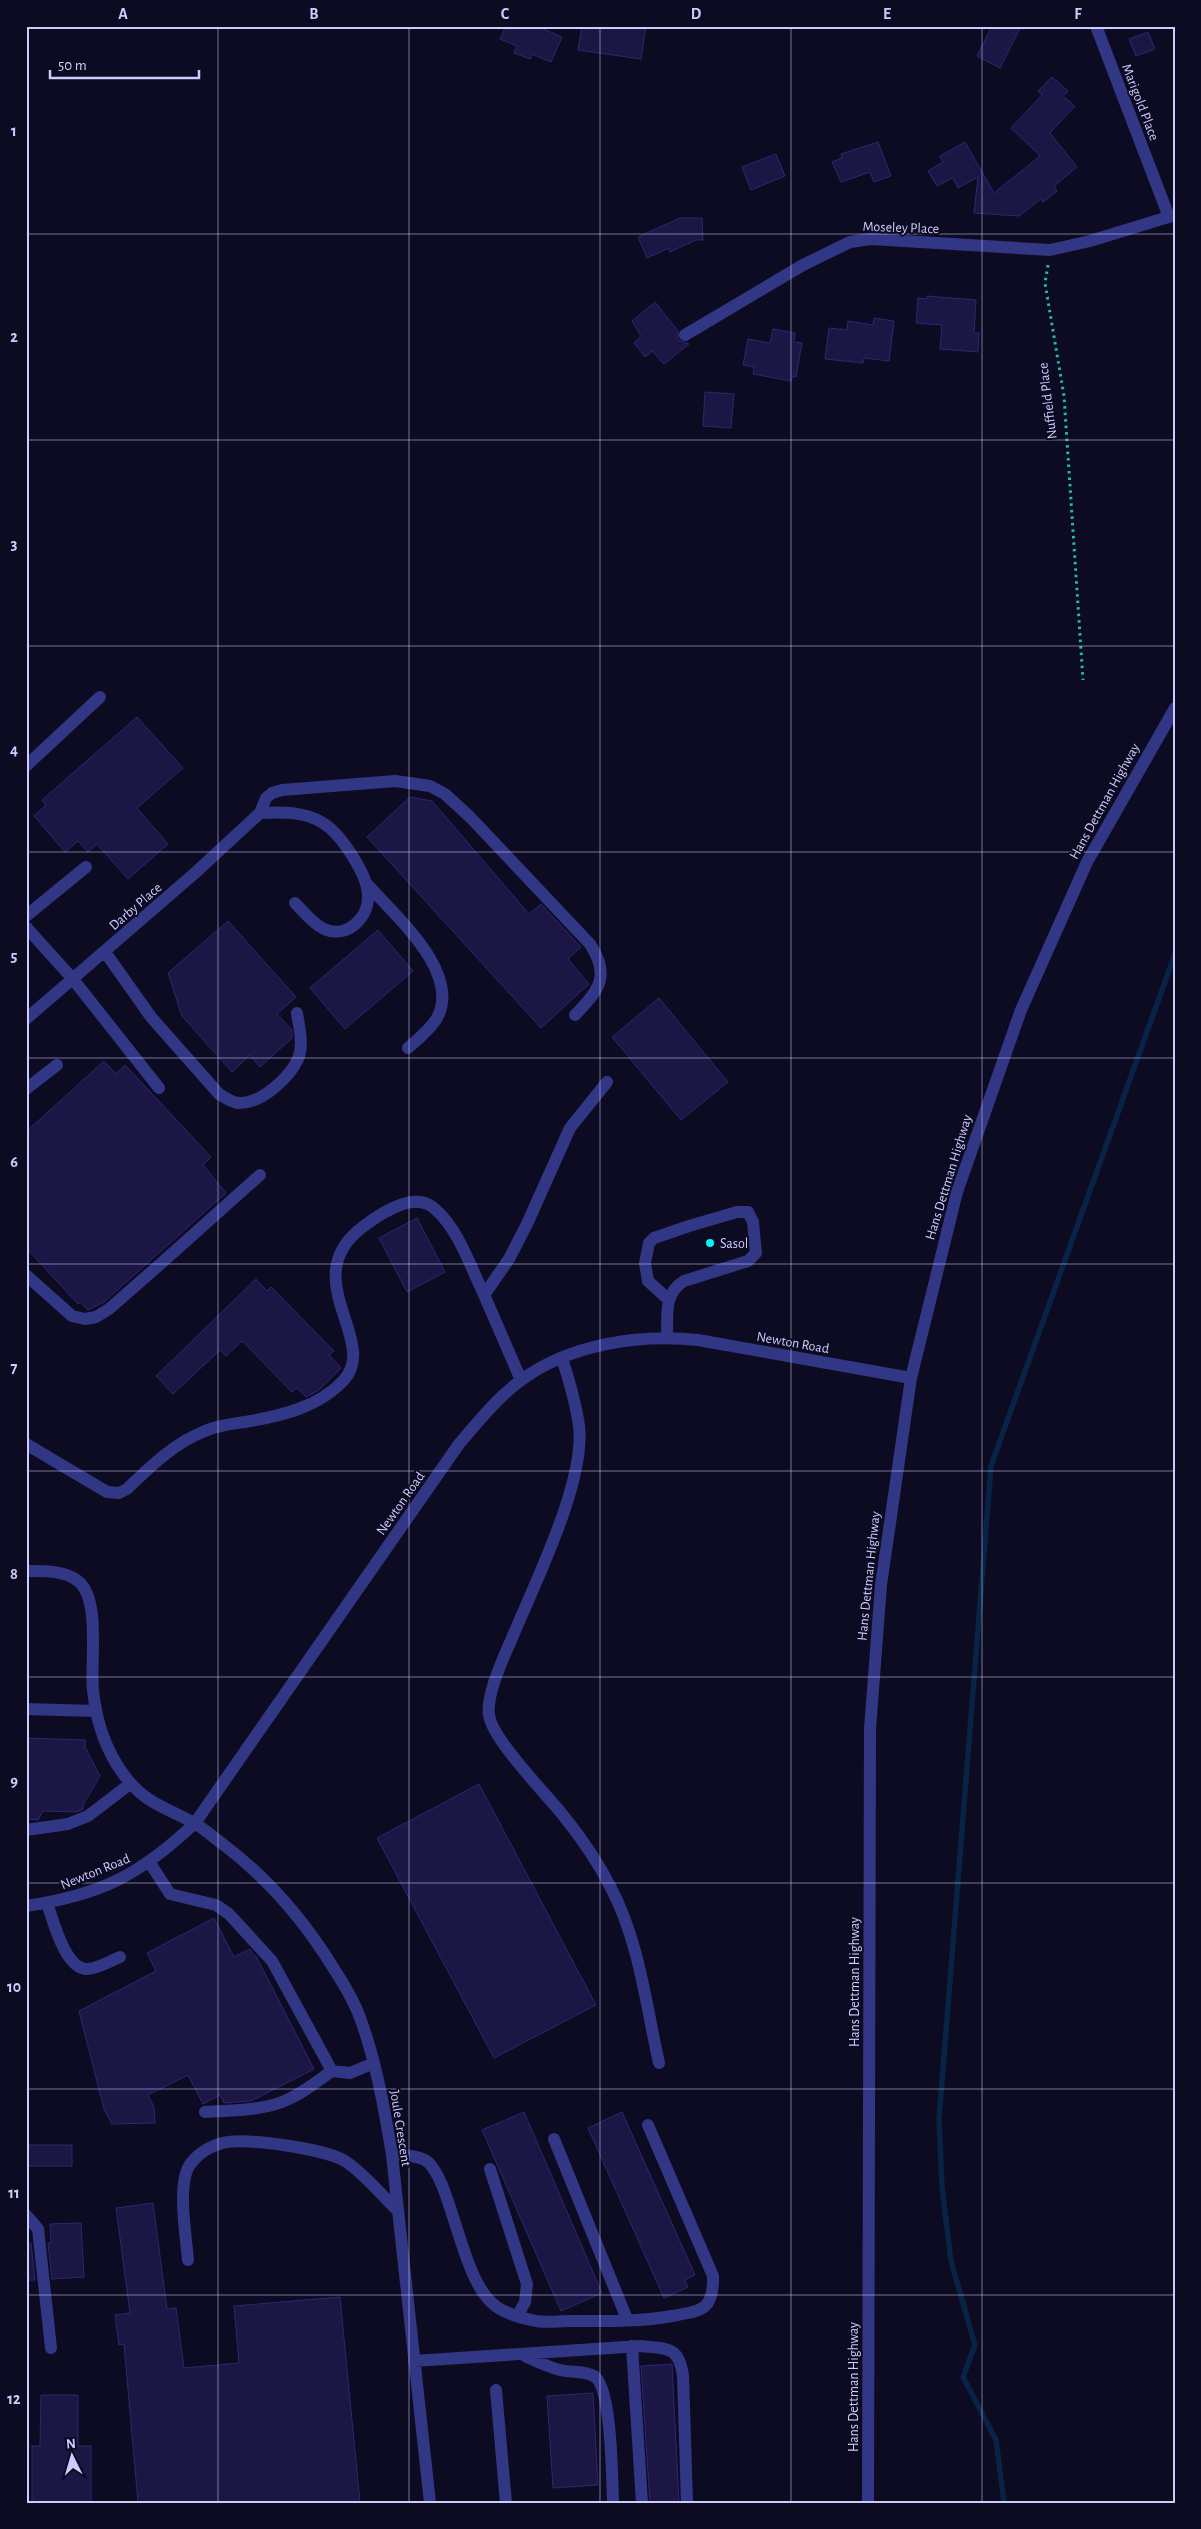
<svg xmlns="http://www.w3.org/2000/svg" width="1201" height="2529" font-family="'Alegreya Sans',sans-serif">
<rect width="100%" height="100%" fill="#0d0b22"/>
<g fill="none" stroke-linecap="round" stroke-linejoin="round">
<!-- stream -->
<path stroke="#072345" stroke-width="5.5" d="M1004,2503L996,2440L963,2377L975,2345L951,2261L942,2187L939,2119L991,1466L1175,954"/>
</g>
<!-- building -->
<path fill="#1b1644" stroke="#2e2672" d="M506,26H537L562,37L551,62L532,54L530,59L514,53L517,46L500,39Z
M582,26H646L641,59L578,50Z
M992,26H1021L1000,68L977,56Z
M1148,32L1155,49L1136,56L1129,39Z
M1052,77L1068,91L1063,96L1075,106L1050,133L1077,167L1054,186L1057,191L1043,202L1041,199L1019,216L974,213L978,177L958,188L953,178L937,186L928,171L943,162L940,156L965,142L994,193L1040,156L1011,128L1042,95L1038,91Z
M878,142L891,176L874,182L870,172L841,182L832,162L842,158L841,154Z
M776,154L785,176L751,190L742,167Z
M680,218H702L703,240H696L670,252L669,248L647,258L638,237Z
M927,296L976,300L974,333H979L978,352L940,349L942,325L916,323L918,298L927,299Z
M655,302L678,331V340L689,344L664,364L652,351L645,357L634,343L641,336L632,321Z
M874,318L894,321L889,361L864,358L863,363L825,359L829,328L847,330L848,321L873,325Z
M773,329L795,333L794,342L802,343L796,377L793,376L791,381L753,374L754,367L743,365L748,339L770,343Z
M705,392L734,394L731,428L703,426Z
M137,717L183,768L137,808L168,844L128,879L97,844L88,852L78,841L65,852L34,816L46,805L42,800Z
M410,797L432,801L529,914L541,904L581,947L568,959L589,984L541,1028L367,837Z
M228,921L296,997L277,1014L292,1030V1038L260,1067L250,1055L232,1072L182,1016L168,973Z
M378,930L413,971L345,1029L310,988Z
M659,998L728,1082L681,1120L612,1037Z
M104,1061L116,1074L125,1065L211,1157L203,1165L226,1193L104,1302L88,1310L80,1302L78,1304L26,1248V1132Z
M417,1218L445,1272L407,1292L379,1238Z
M256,1279L267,1291L271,1287L334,1351L329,1355L341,1368L319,1390L306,1397L297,1388L292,1392L242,1341L226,1356L220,1350L173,1394L156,1376Z
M26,1738L85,1740V1747L100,1776L83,1805V1809L76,1812L43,1811L38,1820L26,1819Z
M479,1784L596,2005L494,2058L377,1838Z
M214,1918L234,1957L250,1949L254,1956H256L314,2069L251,2101L224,2103L220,2095L203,2104L188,2075L148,2095L154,2107L155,2123L112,2124L104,2109L79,2011L156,1971L147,1953Z
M524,2112L602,2293L561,2311L482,2130Z
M622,2112L695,2275L685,2280L688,2287L664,2298L588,2128Z
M28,2145H72V2166H28Z
M153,2203L167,2309L176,2308L184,2368L239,2363L234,2306L340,2297L360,2503L138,2502L124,2344L119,2345L115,2315L130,2313L116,2208Z
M81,2223L84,2277L52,2279L48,2243H51L50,2224Z
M31,2243L35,2280H26V2244Z
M672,2364L679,2503H650L641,2366Z
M593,2393L598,2485L553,2488L547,2396Z
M41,2395H78V2446H91V2503H32V2446H40Z"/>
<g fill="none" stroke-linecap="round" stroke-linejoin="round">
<!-- path -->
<path stroke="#23bba4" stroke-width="3" stroke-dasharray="2.5 4" stroke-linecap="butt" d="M1048,265L1045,283L1064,396L1083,680"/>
<!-- minor -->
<path stroke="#323785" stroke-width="12" d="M1096,26L1169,217
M685,335L803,265L850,242L871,239L1050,250L1090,241L1175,215
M26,766L100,697
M260,813C281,812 304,811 323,823C341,834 369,876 368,897C368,919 346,939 324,929C312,923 304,912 295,903
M367,884C394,915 462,972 437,1018C430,1030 418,1039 408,1048
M26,916L86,867
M26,927L72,978L159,1088
M105,952L151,1017L219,1094C226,1098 232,1103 240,1103C262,1103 289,1078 298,1059C304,1045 299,1027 297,1013
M26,1019L195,873L260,813L266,798L272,793L282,790L395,781L430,786L445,794L470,817L590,944C611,976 599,990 575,1015
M26,1089L57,1065
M26,1275L72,1316L85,1319L96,1317L109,1309L157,1267L260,1175
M484,1295L509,1259L527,1224L570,1128L607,1082
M667,1337C668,1315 663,1294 684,1281L748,1261L756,1253L753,1222L748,1212H737L689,1226L654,1238L649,1243L645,1263L648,1281L669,1300
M562,1358C569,1380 576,1403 579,1426C586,1481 534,1585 512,1638C504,1657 486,1694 489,1715C492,1739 546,1794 562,1814C580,1836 598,1862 611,1888C639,1941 646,2005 659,2063
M26,1444L107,1492L119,1493L127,1489C150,1467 174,1443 205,1431C218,1425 231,1424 245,1422C280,1416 318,1408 344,1380C380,1340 294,1277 364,1226C377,1216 388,1209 403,1204C413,1200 427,1201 435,1209C458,1229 469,1263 482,1290C495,1320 508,1350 521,1380
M26,1571C42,1571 64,1570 78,1581C101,1599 90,1663 93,1690C96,1720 106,1751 124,1775C144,1803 165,1807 194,1823C205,1829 214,1838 224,1845C270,1880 304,1920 334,1969C343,1983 353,1999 359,2015C376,2060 384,2107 392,2155L430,2503
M26,1709L96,1711
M26,1830L68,1824L88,1816L130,1784
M150,1863L170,1894L216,1905L229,1914L272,1961L332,2071L350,2073L374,2063
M47,1903C53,1920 65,1970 88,1969C99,1968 110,1961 120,1957
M26,1906C101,1895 140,1875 195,1823L459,1444C478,1422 496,1399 520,1381C569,1344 639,1334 698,1340L911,1378
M205,2112C231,2110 258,2111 282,2102C301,2095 316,2082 332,2071
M554,2139L627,2319
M392,2155C402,2155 415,2155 425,2160C450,2174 460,2273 491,2302C501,2313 522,2318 536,2321C547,2323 559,2321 570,2321C603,2321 640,2322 672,2316C702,2311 714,2310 713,2276L648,2125
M490,2169L527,2284L525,2302L518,2315
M26,2215L38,2229L51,2348
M188,2260C186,2236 179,2196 186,2173C190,2159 206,2148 219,2144C242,2136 325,2149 345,2161C365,2174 381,2195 398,2211
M632,2346L642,2503
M525,2356C536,2361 548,2367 560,2370C571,2373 584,2370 594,2376C612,2387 612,2480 613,2503
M414,2361L640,2346C668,2349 679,2346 683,2376L687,2503
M496,2390L506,2503
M868,2503L870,1729L881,1585L911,1378L957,1192L1021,1010L1087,862L1175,708"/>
</g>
<!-- grid -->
<path fill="none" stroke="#cdccff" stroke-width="1" stroke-opacity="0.55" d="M218,26V2503M409,26V2503M600,26V2503M791,26V2503M982,26V2503M26,234H1175M26,440H1175M26,646H1175M26,852H1175M26,1058H1175M26,1264H1175M26,1471H1175M26,1677H1175M26,1883H1175M26,2089H1175M26,2295H1175"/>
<!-- markers -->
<circle fill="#00f5f7" stroke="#0d0b22" stroke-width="2" cx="710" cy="1243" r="5"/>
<g text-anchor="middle" stroke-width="4" stroke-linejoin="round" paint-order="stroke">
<!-- street labels -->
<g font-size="14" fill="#cdccff" stroke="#0d0b22">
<text transform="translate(1141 102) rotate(69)" y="5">Marigold Place</text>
<text transform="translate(901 227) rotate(2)" y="5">Moseley Place</text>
<text transform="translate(1047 401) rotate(-97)" y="5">Nuffield Place</text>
<text transform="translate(1104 801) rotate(-61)" y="5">Hans Dettman Highway</text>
<text transform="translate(135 906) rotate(-41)" y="5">Darby Place</text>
<text transform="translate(948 1177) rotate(-73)" y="5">Hans Dettman Highway</text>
<text transform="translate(793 1342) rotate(10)" y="5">Newton Road</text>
<text transform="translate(400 1503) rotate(-55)" y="5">Newton Road</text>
<text transform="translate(868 1576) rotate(-84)" y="5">Hans Dettman Highway</text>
<text transform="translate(95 1871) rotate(-22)" y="5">Newton Road</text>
<text transform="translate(854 1982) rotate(-90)" y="5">Hans Dettman Highway</text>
<text transform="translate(401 2128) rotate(81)" y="5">Joule Crescent</text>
<text transform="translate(853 2387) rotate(-90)" y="5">Hans Dettman Highway</text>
</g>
<!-- poi labels -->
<g font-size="14" fill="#cdccff" stroke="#0d0b22" text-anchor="start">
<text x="720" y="1248">Sasol</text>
</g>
</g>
<!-- border -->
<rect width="1201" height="2529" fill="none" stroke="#0d0b22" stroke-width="55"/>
<!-- north arrow -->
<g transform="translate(72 2456) rotate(355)" stroke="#0d0b22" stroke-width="4" paint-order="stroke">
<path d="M0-4L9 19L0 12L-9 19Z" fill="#cdccff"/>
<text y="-8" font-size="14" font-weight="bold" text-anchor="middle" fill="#cdccff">N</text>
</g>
<!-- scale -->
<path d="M50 70v8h149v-8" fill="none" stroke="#cdccff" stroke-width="2.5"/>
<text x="58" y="70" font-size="15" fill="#cdccff" stroke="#0d0b22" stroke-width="4" paint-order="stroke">50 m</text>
<rect x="28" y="28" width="1146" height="2474" fill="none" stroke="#cdccff" stroke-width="2"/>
<g font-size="16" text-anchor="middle" font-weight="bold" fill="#cdccff">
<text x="123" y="19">A</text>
<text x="314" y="19">B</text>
<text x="505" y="19">C</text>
<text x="696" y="19">D</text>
<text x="887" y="19">E</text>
<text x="1078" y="19">F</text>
<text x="14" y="136">1</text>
<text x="14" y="342">2</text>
<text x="14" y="549">3</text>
<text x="14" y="755">4</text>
<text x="14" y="961">5</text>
<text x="14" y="1167">6</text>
<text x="14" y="1373">7</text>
<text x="14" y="1579">8</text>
<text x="14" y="1786">9</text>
<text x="14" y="1992">10</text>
<text x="14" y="2198">11</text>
<text x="14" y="2404">12</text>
</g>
</svg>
